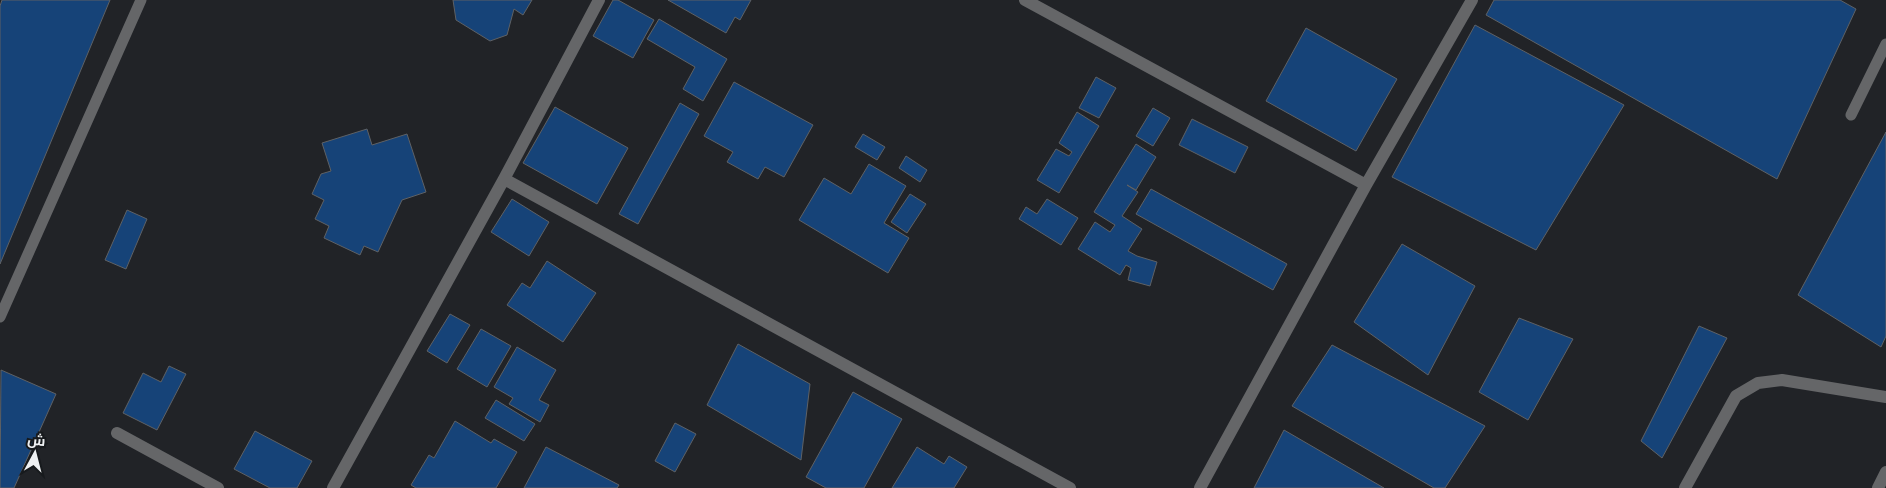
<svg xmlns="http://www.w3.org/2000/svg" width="1886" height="488" font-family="Figtree,Cairo,sans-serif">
<rect width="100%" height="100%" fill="#212327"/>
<!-- building -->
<path fill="#164378" stroke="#5e6165" d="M2,0H110L0,264V6Z
M453,0H532L523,15L514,9L507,35L490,41L456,20Z
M613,0H618L654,20L633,58L593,36Z
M668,0H751L740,20L735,17L726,33Z
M1494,0H1840L1856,9L1777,179L1486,15Z
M659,19L727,59L703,101L683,89L695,67L647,39Z
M1475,25L1624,105L1536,250L1392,177Z
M1306,28L1397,79L1356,151L1266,101Z
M1096,77L1116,88L1099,118L1079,108Z
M734,82L813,125L784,177L765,167L758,179L727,162L733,152L704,136Z
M680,103L699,114L638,224L619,214Z
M555,107L628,148L597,204L523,163Z
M1153,108L1170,118L1153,146L1136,136Z
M1077,112L1099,126L1059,193L1037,180L1056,149L1069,156L1072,152L1059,143Z
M1192,119L1248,147L1235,173L1179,145Z
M367,129L372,145L407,134L426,192L402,200L378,252L364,246L360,255L324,238L329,226L315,219L324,200L312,194L321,174L331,171L322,143Z
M1886,132V336L1881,347L1798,295Z
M863,134L885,147L877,160L855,147Z
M1136,144L1156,157L1136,190L1127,185L1138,192L1122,216L1142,229L1128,251L1137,256L1157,262L1150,286L1128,280L1131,268L1126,265L1120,275L1078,249L1095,222L1110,232L1115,225L1094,212Z
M906,156L927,170L920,182L899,168Z
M869,164L906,186L884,223L909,238L888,273L799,220L824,178L851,194Z
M1151,189L1287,264L1273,290L1136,214Z
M910,194L926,204L907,233L891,222Z
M512,199L549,222L529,256L491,232Z
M1047,199L1078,218L1061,245L1019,219L1026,207L1037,214Z
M127,210L147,219L126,269L105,260Z
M1402,244L1475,286L1428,375L1354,322Z
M547,261L596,293L563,342L507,305L522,283L530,288Z
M450,314L470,325L447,363L427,351Z
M1519,318L1573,339L1528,420L1479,392Z
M1699,326L1727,338L1662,458L1641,441Z
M481,329L511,346L487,387L457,369Z
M738,344L810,384L801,460L707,405Z
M1332,345L1485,426L1445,488H1434L1292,406Z
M517,347L556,370L539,400L549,405L540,422L509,404L513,398L494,387Z
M169,366L186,374L157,430L123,413L143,373L161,382Z
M1,370L56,394L14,488H0Z
M853,392L902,419L864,488H826L806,477Z
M496,400L535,424L524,441L485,418Z
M455,421L491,443L494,439L517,452L496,488H416L411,485L429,455L434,458Z
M675,423L696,434L675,472L655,461Z
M1284,430L1384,488H1254Z
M255,431L312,461L297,488H270L234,469Z
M546,447L619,485L617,488H524Z
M917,447L944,464L949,456L967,467L954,488H892Z"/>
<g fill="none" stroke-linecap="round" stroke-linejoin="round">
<!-- lane -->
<path stroke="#656668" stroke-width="11" d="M1851,115L1886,44
M0,317L141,0"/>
<!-- street -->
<path stroke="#656668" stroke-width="12" d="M1025,0L1366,185
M504,179L1070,488
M117,433L218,488
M333,488L504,179L599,0
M1200,488L1366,185L1472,0
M1685,488L1736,396L1758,383L1782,380L1886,397
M1878,488L1886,472"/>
</g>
<!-- north arrow -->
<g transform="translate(35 453) rotate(7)" stroke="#171a1d" stroke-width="4" paint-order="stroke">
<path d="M0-4L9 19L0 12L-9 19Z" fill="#eef0f2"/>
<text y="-8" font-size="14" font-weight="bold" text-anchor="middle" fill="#eef0f2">ش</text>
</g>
</svg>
